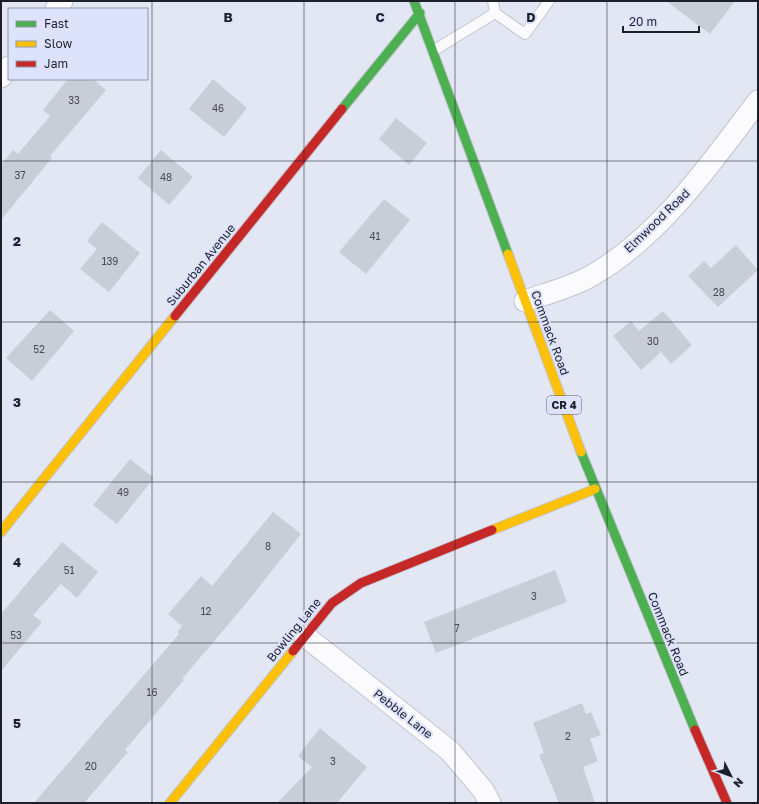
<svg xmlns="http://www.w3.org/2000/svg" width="759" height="804" font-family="'Golos Text',sans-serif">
<rect width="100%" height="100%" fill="#e3e7f4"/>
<!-- building -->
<path fill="#c9cdd8" d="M666,1H735L710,34Z
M68,79H93L106,90L50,156L52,158L1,220V165L13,150L18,154L50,116L43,110Z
M213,79L247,108L224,137L189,109Z
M396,118L427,143L409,165L379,139Z
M161,150L193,177L169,205L138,178Z
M384,199L410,220L366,274L339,252Z
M102,222L140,253L109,292L80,269L97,249L87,241Z
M736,245L758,270L718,307L688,276L704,261L711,268Z
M50,310L74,331L32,381L6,358Z
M663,311L692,345L671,364L661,352L641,370L613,336L631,321L639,331Z
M130,459L154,478L117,524L93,505Z
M273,512L301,534L243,607L182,679L184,680L125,750L128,752L84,803H34L179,634L177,632L182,626L168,614L201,576L212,586Z
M62,542L98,572L77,598L61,584L33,615L42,622L1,671V614Z
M555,570L567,602L436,653L424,622Z
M582,703L586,714L591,712L601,735L590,739L598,761L583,767L595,803H559L539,755L544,753L533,723Z
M320,728L367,767L337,803H277L312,767L298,756Z"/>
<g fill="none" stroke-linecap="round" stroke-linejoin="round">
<defs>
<path id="lane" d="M493,1L495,13L525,34L549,1
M433,51L495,13"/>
<path id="street" d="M56,9L62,1
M1,77L9,67
M525,301C545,294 572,287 591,276C661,236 710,164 758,101
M305,636L450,751L483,790L490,803"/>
<path id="fast" d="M414,1L508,254
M342,109L420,13
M581,452L695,730"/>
<path id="slow" d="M508,254L581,452
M492,530L595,489
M1,532L175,316
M170,803L293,651"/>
<path id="jam" d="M175,316L342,109
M293,651L332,603L361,583L492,530
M695,730L727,803"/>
</defs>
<!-- lane casing -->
<use href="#lane" stroke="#c2c5d0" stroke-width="12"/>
<!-- street casing -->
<use href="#street" stroke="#c2c5d0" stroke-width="23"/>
<!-- fast casing -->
<use href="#fast" stroke="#c2c5d0" stroke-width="11"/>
<!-- slow casing -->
<use href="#slow" stroke="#c2c5d0" stroke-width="11"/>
<!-- jam casing -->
<use href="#jam" stroke="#c2c5d0" stroke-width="11"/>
<!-- lane -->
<use href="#lane" stroke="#fbfbfd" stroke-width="10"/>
<!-- street -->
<use href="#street" stroke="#fbfbfd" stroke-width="21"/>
<!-- fast -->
<use href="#fast" stroke="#4caf50" stroke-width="9"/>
<!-- slow -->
<use href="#slow" stroke="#ffc107" stroke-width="9"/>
<!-- jam -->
<use href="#jam" stroke="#c62828" stroke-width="9"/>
</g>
<!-- grid -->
<path fill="none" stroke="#1d202b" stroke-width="1" stroke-opacity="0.55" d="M152,1V803M304,1V803M455,1V803M607,1V803M1,161H758M1,322H758M1,482H758M1,643H758"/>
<g text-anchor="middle" stroke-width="4" stroke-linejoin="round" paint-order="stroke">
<!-- number labels -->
<g font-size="10" fill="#484b56">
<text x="74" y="104">33</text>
<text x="218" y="112">46</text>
<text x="20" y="179">37</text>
<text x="166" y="181">48</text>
<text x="375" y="240">41</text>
<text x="110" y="265">139</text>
<text x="719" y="296">28</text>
<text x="653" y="345">30</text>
<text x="39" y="353">52</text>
<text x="123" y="496">49</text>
<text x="268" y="550">8</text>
<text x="69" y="574">51</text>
<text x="534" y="600">3</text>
<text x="206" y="615">12</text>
<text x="457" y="632">7</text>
<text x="16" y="639">53</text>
<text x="152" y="696">16</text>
<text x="568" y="740">2</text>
<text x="333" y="765">3</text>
<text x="91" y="770">20</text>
</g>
<!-- shield labels -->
<rect fill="#dce3fb" stroke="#565a69" stroke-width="1" x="547" y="396" width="34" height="18" rx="3"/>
<g font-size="11" font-weight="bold" fill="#1d202b">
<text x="564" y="409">CR 4</text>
</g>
<!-- street labels -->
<g font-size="12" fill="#1d202b" stroke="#dce3fb">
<text transform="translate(657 221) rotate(-44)" y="4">Elmwood Road</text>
<text transform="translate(201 265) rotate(-51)" y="4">Suburban Avenue</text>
<text transform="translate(550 333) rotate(70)" y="4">Commack Road</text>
<text transform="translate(294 630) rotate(-51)" y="4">Bowling Lane</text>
<text transform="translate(668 634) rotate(68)" y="4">Commack Road</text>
<text transform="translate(403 714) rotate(38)" y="4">Pebble Lane</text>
</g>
</g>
<g font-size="13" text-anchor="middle" font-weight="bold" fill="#1d202b" stroke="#dce3fb" stroke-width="4" stroke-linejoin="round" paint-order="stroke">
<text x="228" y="22">B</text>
<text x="380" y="22">C</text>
<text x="531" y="22">D</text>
<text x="17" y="246">2</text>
<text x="17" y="407">3</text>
<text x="17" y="567">4</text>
<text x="17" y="728">5</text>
</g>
<!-- border -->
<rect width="759" height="804" fill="none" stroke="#1d202b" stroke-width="4"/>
<!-- legend -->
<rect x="8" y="8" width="140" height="72" fill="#dce3fb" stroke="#9095a8"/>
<rect x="16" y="21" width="20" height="6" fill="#4caf50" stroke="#9095a8"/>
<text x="44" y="28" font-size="12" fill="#1d202b">Fast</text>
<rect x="16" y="41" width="20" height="6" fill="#ffc107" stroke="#9095a8"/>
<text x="44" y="48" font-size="12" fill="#1d202b">Slow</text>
<rect x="16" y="61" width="20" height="6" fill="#c62828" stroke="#9095a8"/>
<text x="44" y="68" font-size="12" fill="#1d202b">Jam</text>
<!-- north arrow -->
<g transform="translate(731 776) rotate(132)" stroke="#dce3fb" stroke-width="3" paint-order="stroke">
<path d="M0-3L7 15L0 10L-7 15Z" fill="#1d202b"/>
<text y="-6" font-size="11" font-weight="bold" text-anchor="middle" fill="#1d202b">N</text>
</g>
<!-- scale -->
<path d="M623 26v6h76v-6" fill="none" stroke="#1d202b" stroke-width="2"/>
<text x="629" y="26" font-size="12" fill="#1d202b" stroke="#dce3fb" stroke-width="3" paint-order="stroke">20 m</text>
</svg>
